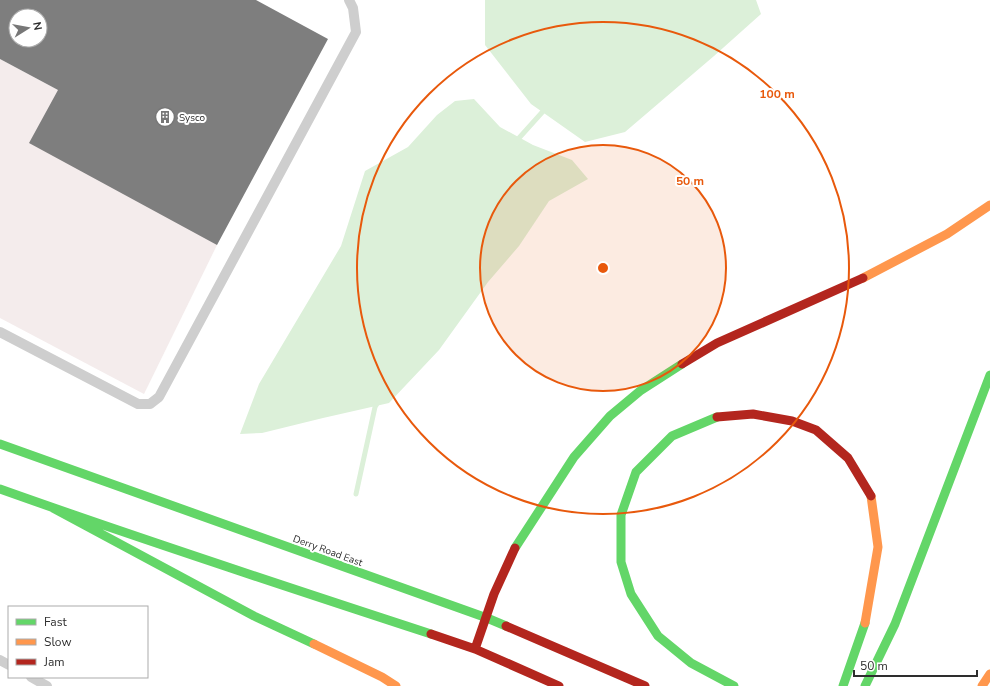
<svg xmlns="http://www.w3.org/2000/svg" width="990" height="686" font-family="'Nunito Sans',sans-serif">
<rect width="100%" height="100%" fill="#fff"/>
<!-- green -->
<path fill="#f4ecec" d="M0,59L58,90L217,245L144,394L0,318Z"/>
<!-- water -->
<path fill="#dcf0d9" d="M485,0H756L761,14L714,56L625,132L585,142L531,104L485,45Z
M474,99L500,127L533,145L572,160L588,179L549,201L519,246L488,282L439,350L389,403L323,418L262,433L240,434L259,384L341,246L365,171L408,147L437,115L455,101Z"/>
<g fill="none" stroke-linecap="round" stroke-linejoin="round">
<!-- stream -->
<path stroke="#dcf0d9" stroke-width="5" d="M516,142L519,138L546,108
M356,494L375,407L378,402"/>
</g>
<!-- building -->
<path fill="#7e7e7e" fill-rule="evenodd" d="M0,0H256L328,39L217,245L29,143L58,90L0,59ZM16,16H40V40H16Z"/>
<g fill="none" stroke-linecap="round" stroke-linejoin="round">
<!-- lane -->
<path stroke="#cecece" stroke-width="10" d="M0,332L138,404H150L159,397L356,32L353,8L349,0
M0,660L9,665
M31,677L47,686"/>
<!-- fast -->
<path stroke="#63d668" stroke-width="9" d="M717,417L672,436L636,472L621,515V562L631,594L658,636L691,663L734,686
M0,444L487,618L506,626
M0,489C143,540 287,587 431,634
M53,508L254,616L314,644
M515,548L574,457L610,416L640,391L682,364
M843,686L865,623
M865,686L895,624L990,375"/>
<!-- slow -->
<path stroke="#ff974d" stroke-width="9" d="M863,278L947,234L990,205
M865,623L878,547L871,496
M314,644L382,677L396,686
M982,686L990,674"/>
<!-- jam -->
<path stroke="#b3261e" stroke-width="9" d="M682,364L717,343L863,278
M717,417L753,414L792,421L816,430L848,458L871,496
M506,626L645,686
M431,634L475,649L559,686
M475,649L494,594L515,548"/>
</g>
<!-- distance rings -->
<circle cx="603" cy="268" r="123" fill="#e8590c" fill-opacity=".12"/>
<g fill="none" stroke="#e8590c" stroke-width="2">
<circle cx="603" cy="268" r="123"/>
<circle cx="603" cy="268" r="246"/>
</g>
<!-- icons -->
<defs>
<symbol id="building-ring" viewBox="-11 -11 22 22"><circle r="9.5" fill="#fff" stroke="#777" stroke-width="1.5"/><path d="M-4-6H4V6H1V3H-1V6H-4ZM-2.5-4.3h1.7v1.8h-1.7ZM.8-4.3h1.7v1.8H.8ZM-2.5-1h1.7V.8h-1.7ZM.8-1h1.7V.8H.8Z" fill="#777"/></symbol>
</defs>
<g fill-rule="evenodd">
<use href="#building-ring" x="154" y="106" width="22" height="22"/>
</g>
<g text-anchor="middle" stroke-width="4" stroke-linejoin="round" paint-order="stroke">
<!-- poi labels -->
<g font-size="10" fill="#2e2e2e" stroke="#fff" text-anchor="start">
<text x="179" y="121">Sysco</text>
</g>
<!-- street labels -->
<g font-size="10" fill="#2e2e2e" stroke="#fff">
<text transform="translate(328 550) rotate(20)" y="4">Derry Road East</text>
</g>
</g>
<circle cx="603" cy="268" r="6" fill="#e8590c" stroke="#fff" stroke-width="2"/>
<g font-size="12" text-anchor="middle" font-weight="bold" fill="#e8590c" stroke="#fff" stroke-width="4" stroke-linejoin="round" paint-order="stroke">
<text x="777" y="98">100 m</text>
<text x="690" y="185">50 m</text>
</g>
<!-- legend -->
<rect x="8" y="606" width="140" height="72" fill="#ffffff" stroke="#ababab"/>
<rect x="16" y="619" width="20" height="6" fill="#63d668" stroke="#ababab"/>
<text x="44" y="626" font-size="12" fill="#2e2e2e">Fast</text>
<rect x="16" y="639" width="20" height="6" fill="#ff974d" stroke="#ababab"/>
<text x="44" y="646" font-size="12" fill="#2e2e2e">Slow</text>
<rect x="16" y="659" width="20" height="6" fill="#b3261e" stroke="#ababab"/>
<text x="44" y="666" font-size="12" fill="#2e2e2e">Jam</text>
<!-- north arrow -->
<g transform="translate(28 28) rotate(79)"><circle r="19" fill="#ffffff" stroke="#ababab"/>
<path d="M0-3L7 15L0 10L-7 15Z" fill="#777777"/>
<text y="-6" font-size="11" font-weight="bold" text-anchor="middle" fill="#2e2e2e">N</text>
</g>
<!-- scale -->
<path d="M854 670v6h123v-6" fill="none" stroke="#2e2e2e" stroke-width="2"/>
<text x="860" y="670" font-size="12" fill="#2e2e2e" stroke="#ffffff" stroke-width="3" paint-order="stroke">50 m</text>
</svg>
